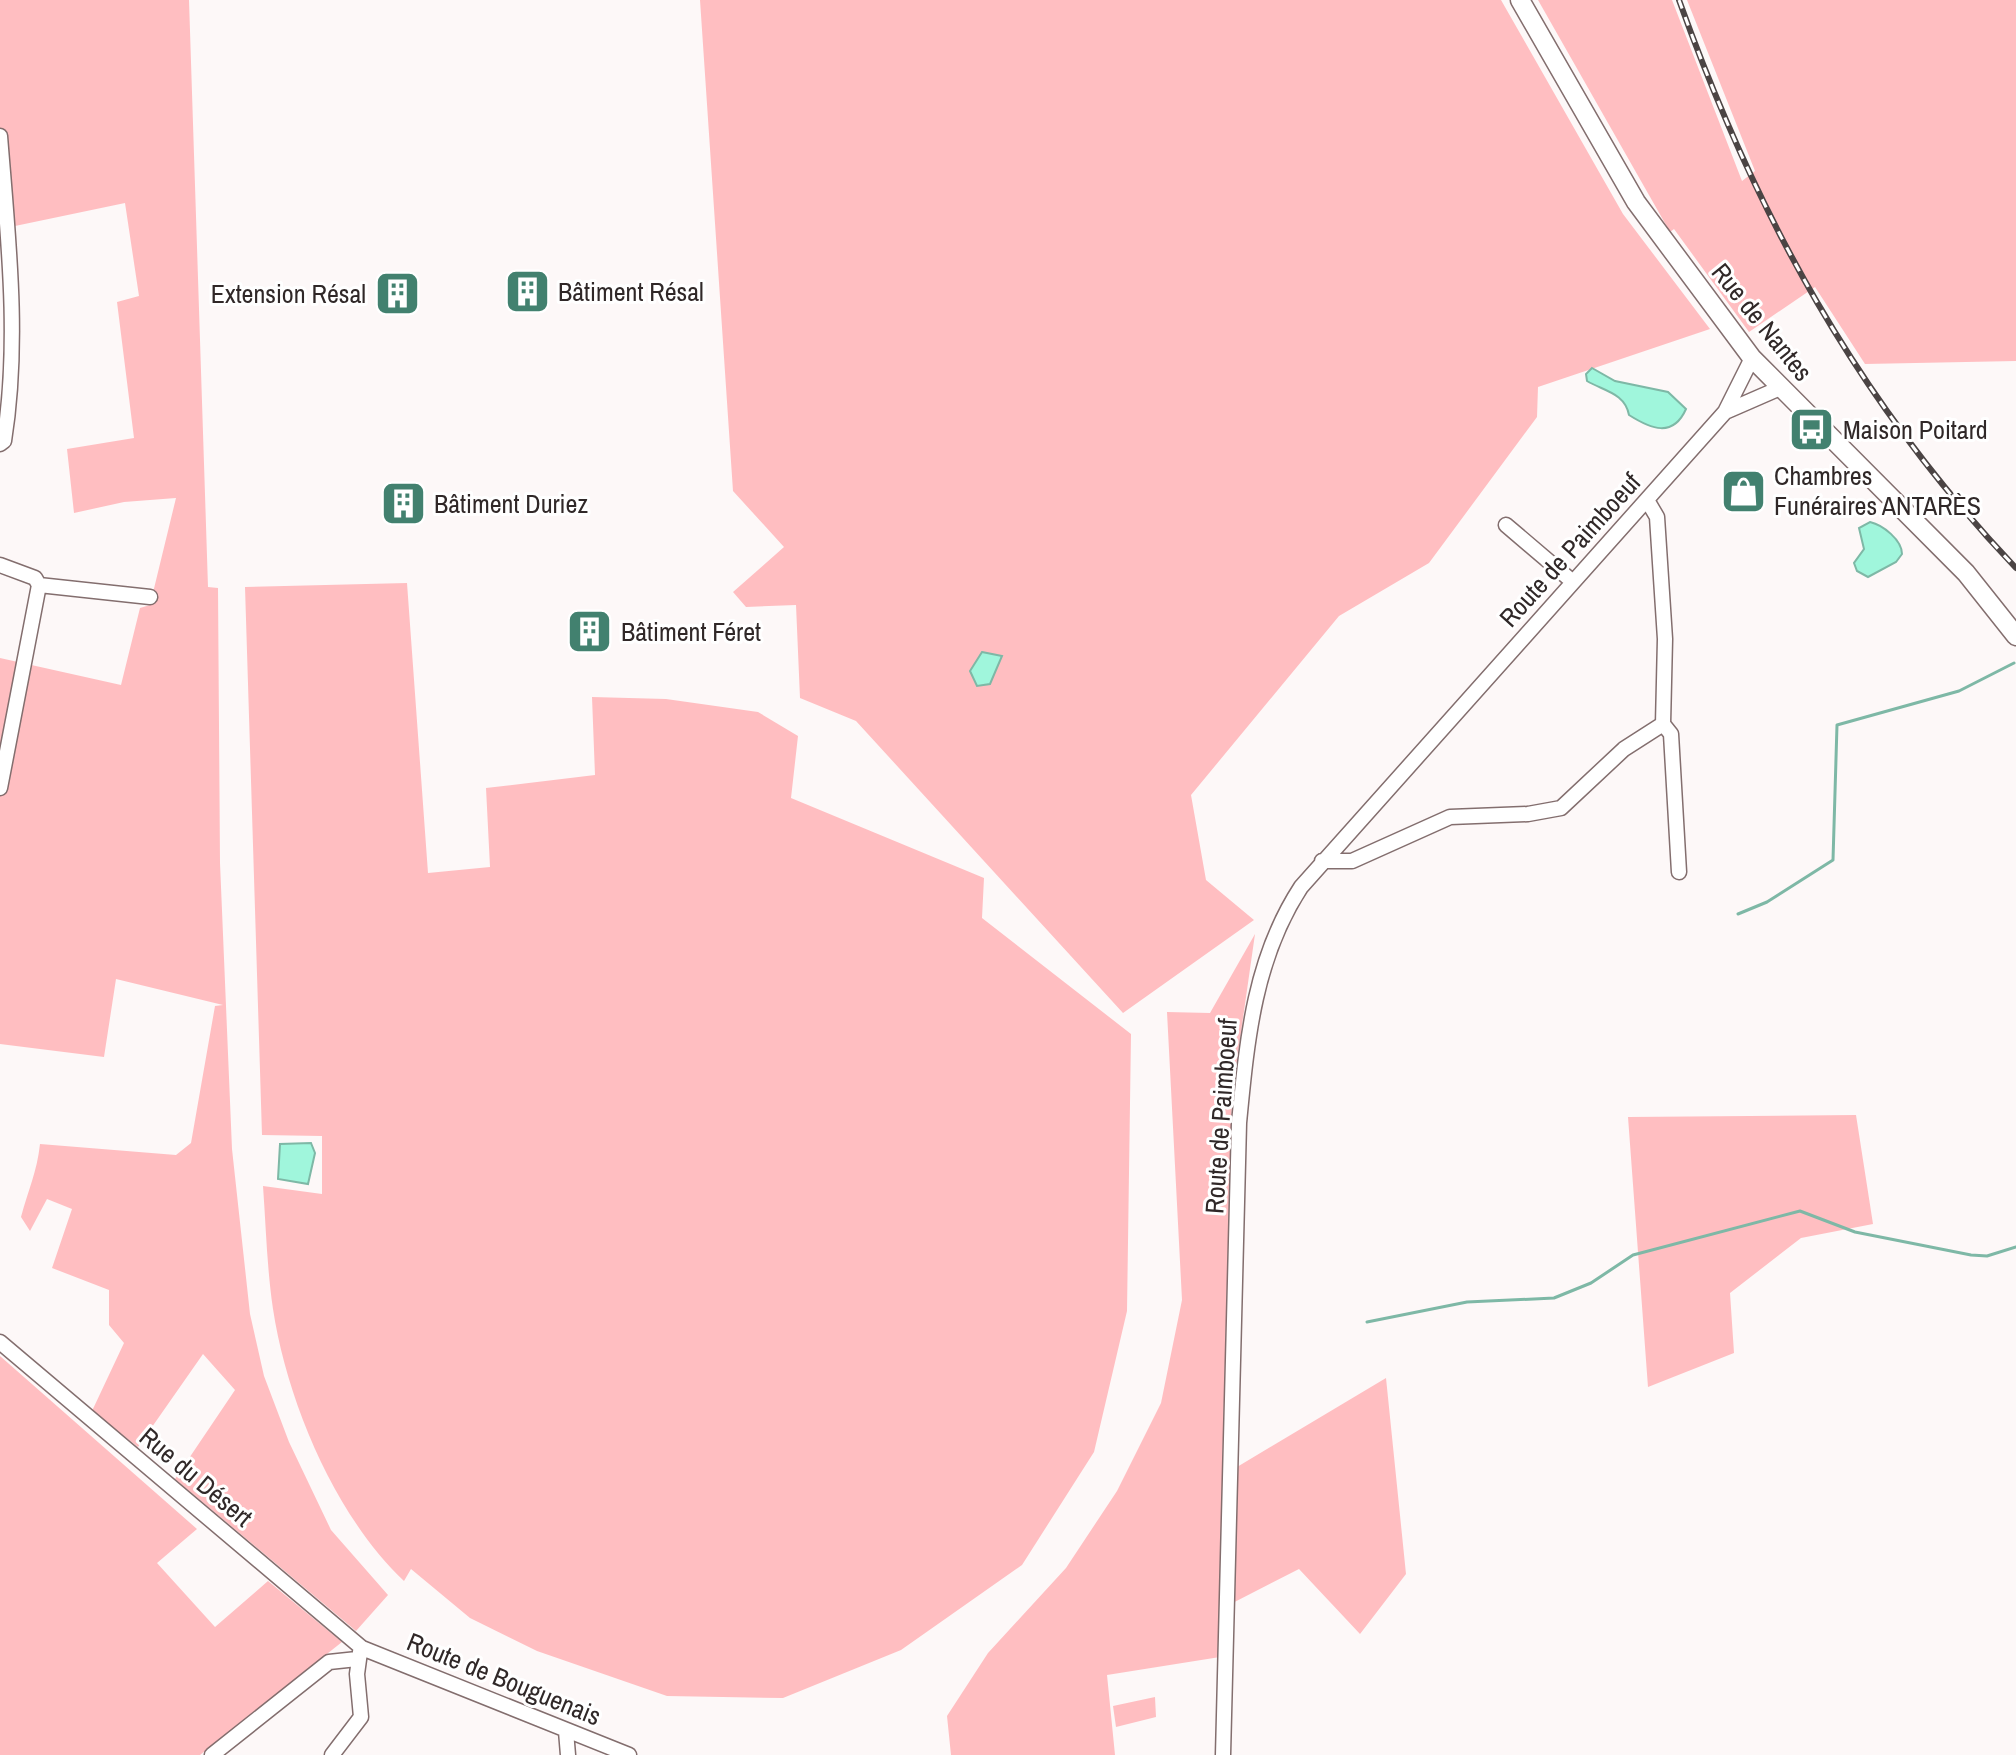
<svg xmlns="http://www.w3.org/2000/svg" width="2016" height="1755" font-family="'Archivo Narrow',sans-serif">
<rect width="100%" height="100%" fill="#fdf8f8"/>
<!-- green -->
<path fill="#ffbec1" d="M0,0H189L208,587L218,588L220,863L232,1149L250,1314L264,1376L289,1442L331,1530L388,1595L356,1631L175,1479L235,1390L203,1354L138,1447L92,1411L124,1343L109,1325V1290L52,1268L72,1209L47,1199L30,1231L21,1217C28,1190 37,1172 40,1144L176,1155L191,1143L215,1006L223,1005L116,979L104,1057L0,1044V658L121,685L140,608L150,605L176,498L124,502L74,513L67,449L134,438L117,302L139,296L125,203L15,226L0,221Z
M700,0H1501L1623,214L1710,329L1538,387L1537,417L1429,563L1339,616L1191,795L1206,880L1254,920L1123,1013L856,721L800,698L796,605L746,607L733,592L784,547L733,491Z
M1538,0H1672L1742,181L1755,171L1687,0H2016V361L1865,364L1815,287L1749,332L1674,229L1670,232Z
M407,583L428,873L490,867L486,788L595,775L592,697L666,699L758,712L798,736L791,798L984,878L982,918L1131,1034L1127,1311L1094,1452L1022,1565L901,1650L783,1698L667,1696L537,1651L470,1618L411,1569L404,1581C335,1516 287,1401 273,1309C267,1269 266,1227 263,1186L322,1194V1136L262,1135L245,587Z
M1255,934L1232,1095L1222,1476L1386,1378L1406,1574L1360,1634L1299,1569L1219,1610L1220,1657L1107,1675L1115,1755H951L947,1716L988,1653L1066,1568L1117,1491L1161,1403L1182,1300L1167,1012L1210,1013Z
M1856,1115L1873,1224L1801,1238L1730,1293L1734,1353L1648,1387L1628,1117Z
M0,1356L197,1529L157,1563L215,1627L268,1581L342,1642L200,1755H0Z
M1155,1697L1156,1717L1116,1727L1113,1706Z"/>
<!-- water -->
<path fill="#a0f6dc" stroke="#7eb8a6" stroke-width="2" d="M1592,368L1615,381L1668,392L1686,409C1673,438 1651,429 1629,415C1625,393 1604,391 1587,381L1586,374Z
M1870,522C1883,525 1902,540 1902,554L1896,562L1868,577L1857,571L1854,563L1864,549L1859,528Z
M982,652L1002,656L990,684L977,686L970,671Z
M311,1143L315,1153L308,1184L278,1179L280,1144Z"/>
<g fill="none" stroke-linecap="round" stroke-linejoin="round">
<!-- stream -->
<path stroke="#7eb8a6" stroke-width="3" d="M1738,914L1767,902L1833,860L1837,725L1959,691L2014,663
M1367,1322L1467,1302L1554,1298L1591,1283L1633,1255L1800,1211L1855,1232L1971,1255L1987,1256L2016,1247"/>
<defs>
<path id="minor" d="M0,136C8,237 20,341 4,441L0,444
M1725,412L1780,388
M1647,500L1657,517L1665,639L1663,724L1671,734L1679,872
M1506,525L1573,582
M0,565L35,578L39,585L0,788
M39,585L150,597
M1322,861H1352L1450,817L1528,814L1561,808L1624,749L1663,724
M0,1342L362,1648L629,1755
M566,1731L568,1755
M212,1755L329,1662L357,1659
M332,1755L361,1717L357,1674L360,1652
M1223,1755L1239,1123C1247,1040 1254,959 1301,887L1725,412L1752,358"/>
<path id="major" d="M1520,0L1636,202L1752,358L1966,573L2016,636"/>
</defs>
<!-- minor casing -->
<use href="#minor" stroke="#836e6e" stroke-width="17"/>
<!-- major casing -->
<use href="#major" stroke="#836e6e" stroke-width="21"/>
<!-- minor -->
<use href="#minor" stroke="#fff" stroke-width="14"/>
<!-- major -->
<use href="#major" stroke="#fff" stroke-width="18"/>
<defs>
<path id="rail" d="M1679,0C1756,215 1858,402 2016,568"/>
</defs>
<!-- rail casing -->
<use href="#rail" stroke="#4b4444" stroke-width="6"/>
<!-- rail -->
<use href="#rail" stroke="#fff" stroke-width="3" stroke-dasharray="9" stroke-linecap="butt"/>
</g>
<!-- icons -->
<defs>
<symbol id="building-square" viewBox="-11 -11 22 22"><rect x="-9" y="-9" width="18" height="18" rx="4" fill="#42816f" stroke="#fff"/><path d="M-4-6H4V6H1V3H-1V6H-4ZM-2.5-4.3h1.7v1.8h-1.7ZM.8-4.3h1.7v1.8H.8ZM-2.5-1h1.7V.8h-1.7ZM.8-1h1.7V.8H.8Z" fill="#fff"/></symbol>
<symbol id="bus-square" viewBox="-11 -11 22 22"><rect x="-9" y="-9" width="18" height="18" rx="4" fill="#42816f" stroke="#fff"/><path d="M-5-6H5V4H4V6H2V4H-2V6H-4V4H-5ZM-3.5-4V0h7V-4ZM-3.5 1.2v1.5H-2V1.2ZM2 1.2v1.5H3.5V1.2Z" fill="#fff"/></symbol>
<symbol id="shop-square" viewBox="-11 -11 22 22"><rect x="-9" y="-9" width="18" height="18" rx="4" fill="#42816f" stroke="#fff"/><path d="M-5-2.5h2.3a2.7 3.5 0 0 1 5.4 0H5L5.5 6h-11ZM-1.5-2.5h3a1.5 2.3 0 0 0-3 0Z" fill="#fff"/></symbol>
</defs>
<g fill-rule="evenodd">
<use href="#building-square" x="502" y="266" width="51" height="51"/>
<use href="#building-square" x="372" y="268" width="51" height="51"/>
<use href="#bus-square" x="1786" y="404" width="51" height="51"/>
<use href="#shop-square" x="1718" y="466" width="51" height="51"/>
<use href="#building-square" x="378" y="478" width="51" height="51"/>
<use href="#building-square" x="564" y="606" width="51" height="51"/>
</g>
<g text-anchor="middle" stroke-width="6" stroke-linejoin="round" paint-order="stroke">
<!-- poi labels -->
<g font-size="26" fill="#302828" stroke="#fff" text-anchor="start">
<text x="558" y="301">Bâtiment Résal</text>
<text x="366" y="303" text-anchor="end">Extension Résal</text>
<text x="1843" y="439">Maison Poitard</text>
<text x="1774" y="485">Chambres<tspan x="1774" dy="30">Funéraires ANTARÈS</tspan></text>
<text x="434" y="513">Bâtiment Duriez</text>
<text x="621" y="641">Bâtiment Féret</text>
</g>
<!-- street labels -->
<g font-size="26" fill="#302828" stroke="#fff">
<text transform="translate(1762 322) rotate(51)" y="9">Rue de Nantes</text>
<text transform="translate(1570 550) rotate(-48)" y="9">Route de Paimboeuf</text>
<text transform="translate(1221 1116) rotate(-86)" y="9">Route de Paimboeuf</text>
<text transform="translate(196 1477) rotate(40)" y="9">Rue du Désert</text>
<text transform="translate(504 1679) rotate(22)" y="9">Route de Bouguenais</text>
</g>
</g>
</svg>
